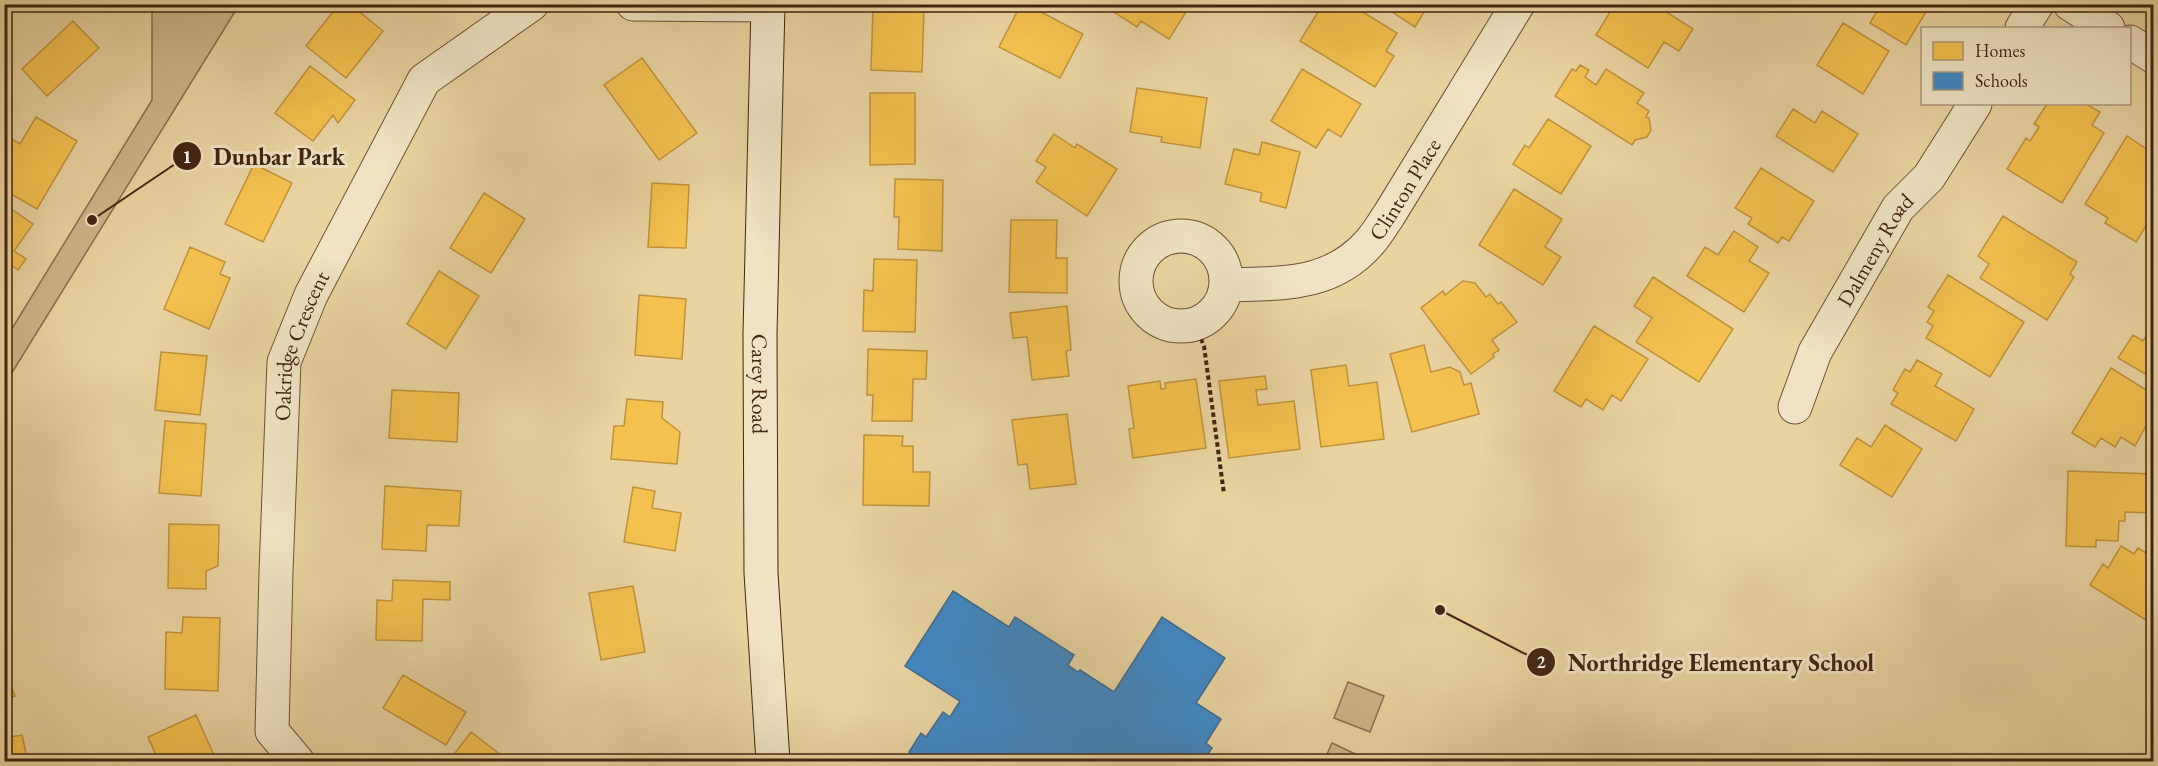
<svg xmlns="http://www.w3.org/2000/svg" width="2158" height="766" font-family="'EB Garamond',serif">
<rect width="100%" height="100%" fill="#e8d3a1"/>
<filter id="stains"><feTurbulence type="fractalNoise" baseFrequency=".00333" numOctaves="4"/><feColorMatrix values="0 0 0 0 .2 0 0 0 0 .09 0 0 0 0 .02 0 0 0 .5 -.17"/></filter>
<radialGradient id="worn" r=".72"><stop offset=".6" stop-color="#630" stop-opacity="0"/><stop offset="1" stop-color="#630" stop-opacity=".3"/></radialGradient>
<!-- green -->
<path fill="#ccb589" stroke="#886d4e" stroke-width="1.5" d="M152,5H239L5,384V340L152,100Z
M1348,682L1384,696L1370,732L1334,718Z
M1332,743L1370,761H1324Z"/>
<!-- homes -->
<path fill="#f2c14e" stroke="#be923c" stroke-width="1.5" d="M4,4H13L4,18Z
M339,4H350L383,31L346,78L306,46Z
M1021,4H1026L1083,34L1060,78L999,47Z
M1111,4H1191L1169,39L1141,21L1137,27L1109,9Z
M1323,4H1350L1397,33L1386,51L1394,56L1375,87L1300,41Z
M1380,4H1429L1415,27Z
M1615,4H1654L1693,29L1679,51L1664,42L1648,68L1596,35Z
M1881,4H1925L1929,7L1906,45L1870,23Z
M873,6L924,8L922,72L871,70Z
M73,21L99,48L47,96L22,69Z
M1843,23L1889,51L1863,94L1817,65Z
M642,58L697,133L659,160L604,85Z
M1580,65L1589,70L1585,77L1596,85L1606,69L1644,93L1637,103L1649,111L1646,117L1649,118L1651,130L1647,137L1635,140L1632,145L1555,96L1572,69L1576,71Z
M310,66L355,100L338,123L333,115L313,141L275,113Z
M1302,69L1361,104L1341,137L1328,129L1316,148L1271,121Z
M1137,88L1207,98L1200,148L1161,142L1162,137L1130,132Z
M870,93H915V164L870,165Z
M2047,104H2086L2100,112L2092,125L2104,133L2062,203L2007,169L2026,138L2030,141L2039,127L2034,124Z
M1793,109L1815,123L1822,111L1858,134L1833,172L1776,136Z
M36,117L77,141L37,209L4,190V143L8,137L20,144Z
M1548,119L1591,146L1561,194L1513,164L1525,145L1529,148Z
M1054,134L1075,148L1077,144L1117,169L1087,216L1036,182L1046,167L1036,161Z
M2127,136L2151,152L2150,154L2154,156V213L2136,242L2105,223L2108,218L2085,204Z
M1262,142L1300,152L1286,208L1260,201L1262,193L1225,184L1234,149L1259,155Z
M254,164L292,183L263,242L225,224Z
M1761,168L1814,201L1789,241L1782,237L1778,243L1748,224L1752,218L1735,208Z
M895,179L943,180L942,251L898,249L899,217H894Z
M652,183L689,185L686,248L648,247Z
M1514,189L1562,219L1545,247L1561,257L1543,285L1479,245Z
M484,193L525,219L491,273L450,248Z
M4,204L33,224L14,251L26,259L18,270L7,262L4,266Z
M2003,216L2077,262L2070,274L2074,277L2047,320L1980,278L1989,264L1978,256Z
M1011,220H1057L1056,258H1067V293L1009,292Z
M1734,231L1758,247L1749,261L1769,273L1744,312L1687,276L1705,247L1718,255Z
M190,247L225,262L220,274L230,278L209,329L164,309Z
M874,259L917,260L915,332L863,331L864,290L873,291Z
M439,271L479,296L446,349L407,324Z
M1948,275L2024,322L1990,377L1926,338L1933,326L1927,322L1934,311L1928,307Z
M1653,277L1733,329L1699,382L1636,342L1652,318L1634,306Z
M1463,281L1475,283L1486,297L1490,294L1498,304L1501,302L1517,322L1492,340L1499,350L1493,354L1494,357L1471,374L1421,308L1443,291L1445,295Z
M639,295L686,299L682,359L635,355Z
M1067,306L1071,350L1066,351L1069,376L1032,380L1027,337L1013,338L1010,313Z
M2154,323V379L2118,358L2133,335L2143,341Z
M1594,326L1648,359L1621,401L1612,395L1603,410L1586,399L1581,407L1554,391Z
M1424,345L1431,372L1450,367L1460,372L1464,385L1471,383L1479,414L1412,432L1390,354Z
M868,349L927,351L926,379H913L912,421H872L873,395H867Z
M161,352L207,356L200,415L155,410Z
M1917,360L1942,374L1935,386L1974,409L1956,441L1891,404L1898,393L1893,390L1905,369L1910,372Z
M1346,365L1349,386L1377,382L1384,439L1321,447L1311,370Z
M2111,368L2154,395V431L2146,426L2135,446L2121,437L2115,447L2101,438L2095,447L2072,433Z
M1265,376L1267,389L1256,390L1258,405L1294,401L1300,449L1229,458L1219,381Z
M1196,379L1206,448L1133,458L1129,429L1134,428L1128,386L1160,381L1161,389L1166,388L1165,383Z
M392,390L459,393L457,442L389,438Z
M627,399L663,402L662,418L680,432L677,464L611,459L614,426H624Z
M1067,414L1076,484L1030,489L1027,464L1018,465L1012,420Z
M165,421L206,424L201,496L159,493Z
M1885,425L1922,449L1892,497L1840,465L1857,438L1871,447Z
M864,435L903,436L902,446H913V472H930L929,506L863,505Z
M2068,471L2154,474V513L2125,512V521H2119L2118,541L2096,540V547L2066,546Z
M385,486L461,491L459,526L427,525L426,551L382,549Z
M633,487L655,491L652,508L681,513L675,551L624,542Z
M169,524L219,525L218,566L206,571V589L168,588Z
M2121,546L2134,554L2138,548L2151,556L2154,551V621L2152,624L2090,585L2103,564L2108,568Z
M393,580L450,582V600L423,599L422,641L376,640L377,600L392,601Z
M633,586L645,652L601,660L589,593Z
M183,617L220,618L218,691L165,689L166,632L182,633Z
M4,669L15,696L4,700Z
M403,675L466,712L446,745L383,708Z
M196,715L217,762H159L148,737Z
M471,732L510,762H448Z
M22,735L28,762H4V738Z"/>
<!-- schools -->
<path fill="#3f88c5" stroke="#406a8f" stroke-width="1.5" d="M953,591L1009,627L1015,617L1074,655L1068,665L1078,672L1080,670L1114,692L1162,617L1225,658L1196,703L1221,719L1206,743L1212,748L1203,762H1022L1012,755L995,759L994,762H911L914,756L909,752L921,733L926,737L943,712L950,717L960,701L905,666Z"/>
<g fill="none" stroke-linecap="round" stroke-linejoin="round">
<defs>
<g id="street">
<path d="M633,4L768,5"/>
<path d="M2070,4L2108,28"/>
<path d="M2022,28L2037,4"/>
<path d="M2130,42L2154,57"/>
<circle cx="1181" cy="281" r="45"/>
<path id="s1" d="M1227,285C1281,283 1331,287 1370,242C1377,234 1383,224 1389,215L1518,4"/>
<path id="s2" d="M1795,407L1815,352L1898,208L1929,177L1975,104"/>
<path id="s3" d="M298,762L272,731L276,572L284,362L311,295L424,80L532,4"/>
</g>
<g id="secondary">
<path id="s4" d="M768,4L760,334L761,573L773,762"/>
</g>
</defs>
<!-- street casing -->
<use href="#street" stroke="#6c5036" stroke-width="35"/>
<!-- secondary casing -->
<use href="#secondary" stroke="#432512" stroke-width="35"/>
<!-- path -->
<path stroke="#432512" stroke-width="4" stroke-dasharray="4.5 3" stroke-linecap="butt" d="M1195,325L1204,346L1224,494"/>
<!-- street -->
<use href="#street" stroke="#f0e2c2" stroke-width="33"/>
<!-- secondary -->
<use href="#secondary" stroke="#f0e2c2" stroke-width="33"/>
</g>
<g text-anchor="middle" stroke-width="6" stroke-linejoin="round" paint-order="stroke">
<!-- street labels -->
<g font-size="22" fill="#432512" stroke="#f0e2c2">
<text dy="8" stroke="none"><textPath href="#s1" startOffset="218">Clinton Place</textPath></text>
<text dy="8" stroke="none"><textPath href="#s2" startOffset="177">Dalmeny Road</textPath></text>
<text dy="8" stroke="none"><textPath href="#s3" startOffset="429">Oakridge Crescent</textPath></text>
<text dy="8" stroke="none"><textPath href="#s4" startOffset="380">Carey Road</textPath></text>
</g>
</g>
<!-- callouts -->
<path fill="none" stroke="#432512" stroke-width="2" d="M92 220L187 156M1440 610L1541 662"/>
<g fill="#432512" stroke="#f0e2c2" stroke-width="2">
<circle cx="92" cy="220" r="6"/>
<circle cx="1440" cy="610" r="6"/>
<circle cx="187" cy="156" r="15"/>
<circle cx="1541" cy="662" r="15"/>
</g>
<g font-size="18" text-anchor="middle" font-weight="bold" fill="#fff">
<text x="187" y="163">1</text>
<text x="1541" y="668">2</text>
</g>
<g font-size="24" text-anchor="middle" font-weight="bold" fill="#432512" stroke="#f0e2c2" stroke-width="6" stroke-linejoin="round" paint-order="stroke">
<text x="279" y="165">Dunbar Park</text>
<text x="1721" y="671">Northridge Elementary School</text>
</g>
<!-- margin -->
<rect width="2158" height="766" fill="none" stroke="#e8d3a1" stroke-width="24"/>
<rect x="6" y="6" width="2146" height="754" fill="none" stroke="#432512" stroke-width="3"/>
<rect x="12" y="12" width="2134" height="742" fill="none" stroke="#432512" stroke-width="1.5"/>
<!-- legend -->
<rect x="1921" y="27" width="210" height="78" fill="#f0e2c2" stroke="#ab967c" stroke-width="1.5"/>
<rect x="1933" y="42" width="30" height="18" fill="#f2c14e" stroke="#ab967c" stroke-width="1.5"/>
<text x="1975" y="57" font-size="18" fill="#432512">Homes</text>
<rect x="1933" y="72" width="30" height="18" fill="#3f88c5" stroke="#ab967c" stroke-width="1.5"/>
<text x="1975" y="87" font-size="18" fill="#432512">Schools</text>
<rect width="100%" height="100%" filter="url(#stains)"/>
<rect width="100%" height="100%" fill="url(#worn)"/>
</svg>
